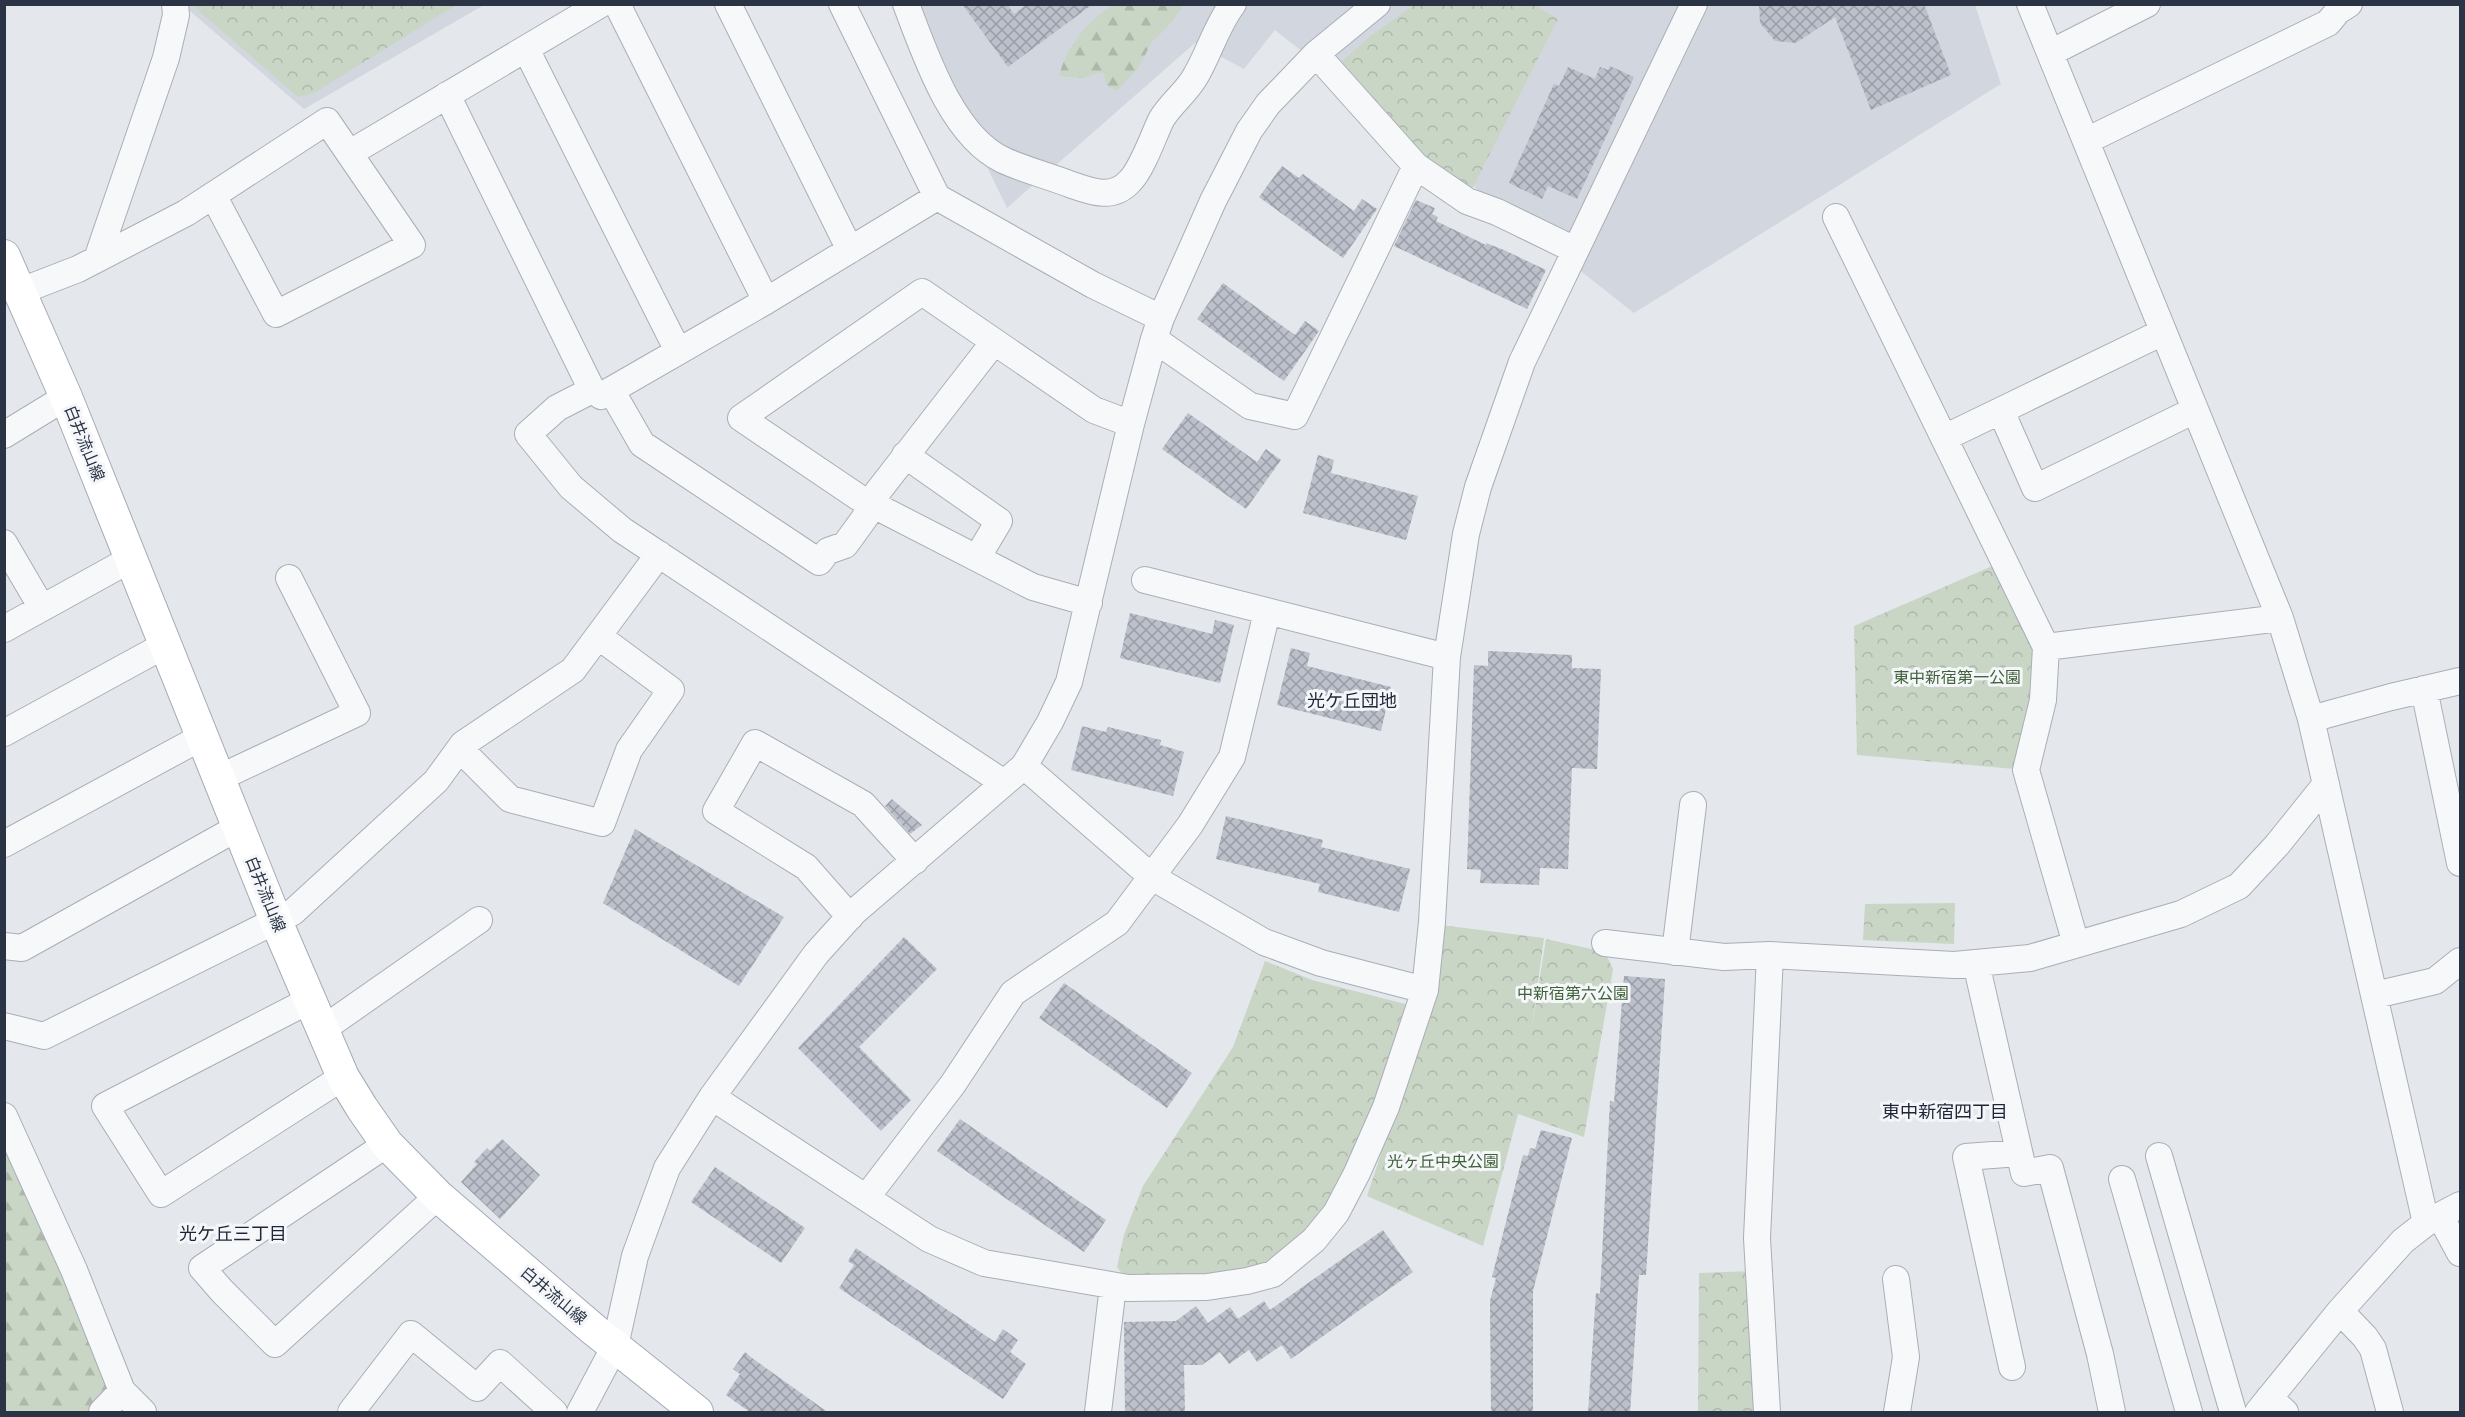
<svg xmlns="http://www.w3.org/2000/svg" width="2465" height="1417" font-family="Inter,'Noto Sans JP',sans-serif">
<defs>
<pattern id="forest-firs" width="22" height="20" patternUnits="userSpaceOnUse" patternTransform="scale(1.5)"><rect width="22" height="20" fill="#c9d6c5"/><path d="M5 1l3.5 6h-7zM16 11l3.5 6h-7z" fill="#adb8ab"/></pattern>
<pattern id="park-crowns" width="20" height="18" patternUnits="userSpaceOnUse" patternTransform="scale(1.5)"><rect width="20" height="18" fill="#c9d6c5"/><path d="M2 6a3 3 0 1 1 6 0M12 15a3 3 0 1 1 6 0" fill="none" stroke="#adb8ab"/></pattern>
<pattern id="building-cross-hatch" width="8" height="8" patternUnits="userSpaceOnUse" patternTransform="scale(1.5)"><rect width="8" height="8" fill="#bbc0ca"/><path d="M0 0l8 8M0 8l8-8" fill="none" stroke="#989da6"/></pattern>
</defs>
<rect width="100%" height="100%" fill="#e4e7ec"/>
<!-- built -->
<path fill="#d2d6de" d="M183,5H484L304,109Z
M912,5H1975L2001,84L1634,313L1275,30L1244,69L1195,43L1007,208L925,40Z"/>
<!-- forest -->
<path fill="url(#forest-firs)" d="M1113,5H1184L1172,22L1152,42L1138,68L1117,91L1107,86L1103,72L1082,78L1059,76C1068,44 1086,23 1113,5Z
M4,1140L114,1390L95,1412H5Z"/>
<!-- park -->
<path fill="url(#park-crowns)" d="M192,5H456L314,93L298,97Z
M1414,5H1535L1558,19L1472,189L1435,166L1337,66L1369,37Z
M2004,561L2046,647L2026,770L1857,755L1854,626Z
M1955,903L1954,944L1863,940L1865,904Z
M1441,925L1544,938L1531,1033L1546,939L1605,952L1613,969L1584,1137L1518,1114L1483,1246L1367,1196L1403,1087Z
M1265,961L1312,980L1409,1005L1387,1078L1327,1208L1303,1234L1268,1265L1243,1272L1126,1279L1117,1267L1124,1235L1143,1186L1233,1047Z
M1754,1271L1761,1412H1698L1699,1273Z"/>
<!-- building -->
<path fill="url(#building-cross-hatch)" d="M962,4H1007L1014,14L1027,4H1093L1008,67Z
M1759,4H1924L1951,75L1871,110L1835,17L1796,43L1775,41L1760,23Z
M1610,66L1634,77L1577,199L1548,186L1542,199L1509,183L1554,84L1559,86L1568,67L1595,79L1600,67L1608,70Z
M1282,166L1299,178L1303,174L1354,211L1362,199L1377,209L1343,258L1259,197Z
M1416,200L1435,208L1432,214L1438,217L1436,221L1486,245V243L1504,250L1546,270L1527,309L1394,246Z
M1223,283L1295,335L1305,321L1319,331L1284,381L1197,319Z
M1188,413L1257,462L1266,449L1281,460L1246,509L1162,449Z
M1318,455L1334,460L1331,473L1418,496L1406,540L1303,513Z
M1130,613L1212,634L1215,620L1234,625L1220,683L1120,658Z
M1291,648L1310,653L1307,666L1391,687L1381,731L1277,705Z
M1488,651L1572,655V668L1601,669L1597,769L1572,768L1568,869L1540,868L1539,885L1480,883L1481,870L1467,869L1474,665L1488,666Z
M1082,726L1106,732L1108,727L1161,740L1160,745L1184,752L1173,796L1071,770Z
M892,799L922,825L910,834L885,806Z
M1226,816L1323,840L1321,847L1410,869L1399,912L1318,892L1320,884L1216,859Z
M635,829L784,917L739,986L603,903Z
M904,937L937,969L859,1047L911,1100L881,1131L798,1048Z
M1624,976L1665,979L1646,1275H1639L1630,1413H1588L1596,1293L1600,1294L1610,1101L1614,1102Z
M1064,983L1192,1073L1167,1108L1039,1018Z
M960,1119L1106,1220L1084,1252L937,1151Z
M1541,1130L1572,1138L1533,1291V1413H1491L1490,1301L1496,1278L1492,1277L1523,1155L1528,1156L1530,1148L1535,1149Z
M502,1139L540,1175L500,1219L461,1182L477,1164L474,1162L487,1148L490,1151Z
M715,1167L805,1228L781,1263L691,1202Z
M1383,1230L1413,1272L1291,1359L1282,1345L1257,1362L1249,1350L1229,1364L1220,1352L1202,1365H1184L1185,1413H1125L1124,1322L1176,1321L1196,1306L1208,1323L1230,1307L1238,1319L1264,1301L1270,1310Z
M856,1248L995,1342L1003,1329L1018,1340L1010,1352L1026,1364L1003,1399L839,1288L854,1265L848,1261Z
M745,1352L752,1358L829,1413H751L726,1395L740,1374L733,1369Z"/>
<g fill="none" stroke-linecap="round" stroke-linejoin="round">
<defs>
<path id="minor" d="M617,4L766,301
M728,4L850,250
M842,4L937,197L1093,285L1161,318
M906,4C925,54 952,136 1003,160C1025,170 1049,176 1072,185C1092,192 1113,200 1130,181C1142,169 1153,137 1161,120C1170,104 1186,93 1195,77C1209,54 1216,26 1233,4
M2030,4L2280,618L2311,719L2426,1223
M526,49L678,351
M2050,53L2147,4
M1316,54L1416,166L1467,201L1497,212L1575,250
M447,95L592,390L601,396L766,301L937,197
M2086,141L2328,23L2338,11L2349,4
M350,153L601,4
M1836,217L2046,647L2043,700L2026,770L2076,944
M97,259L166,58L176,15L175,4
M21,291L78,269L186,213L327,121L412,245L276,314L213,195
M1154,339L1250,406L1295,416L1416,166
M592,390L557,408L528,434L571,487L622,530L1004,783
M611,390L642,444L819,562L828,551L845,545L874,505
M2001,411L2035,488L2195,410
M4,435L66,397
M1944,438L2163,332
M905,455L999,521L977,558
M869,503L994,342
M4,543L42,608
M1145,580L1447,657
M1089,603L1033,587L858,497L741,418L922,292L1094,410L1131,424
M4,629L131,559
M2046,647L2280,618
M2424,689L2460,863
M2311,719L2391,697L2460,681
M4,733L165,645
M460,749L510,799L602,823L629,750L671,690L598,636
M1024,766L1152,877L1264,942L1321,963L1425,990
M219,778L357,713L289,578
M4,844L202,737
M850,917L806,867L716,811L755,743L863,804L915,861
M1605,943L1724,957L1770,955
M4,946L22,948L239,827
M1675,952L1693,805
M1976,963L2024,1173L2050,1168L2100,1354L2112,1412
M2375,995L2435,981L2460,961
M310,1000L105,1106L161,1194L343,1077
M4,1026L44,1036L293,912L436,781L463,744L573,670L659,554
M323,1029L479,920
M712,1097L929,1239L984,1263L1128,1288L1207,1287L1247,1281L1273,1274L1314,1240L1336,1213L1357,1173L1386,1107L1425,990L1432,922L1447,657L1466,534L1478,487L1522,362L1694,4
M4,1116L74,1270L122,1391L143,1412
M387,1144L202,1268L222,1291L275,1344L438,1196
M2159,1156L2233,1412
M2122,1179L2189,1412
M866,1198L953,1084L1013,993L1117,923L1190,825L1232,757L1267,612
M2440,1216L2460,1253
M1896,1279L1906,1357L1897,1412
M2340,1311L2365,1337L2373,1349L2390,1412
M2012,1367L1966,1157L2019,1153
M2269,1398L2285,1412
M102,1412L122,1391
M351,1412L411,1334L477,1388L500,1363L554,1412
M580,1412L615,1346L635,1256L667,1168L712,1097L816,954L853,913L1024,766L1050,722L1069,682L1131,424L1154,339L1161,318L1213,201L1249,131L1268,104L1316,54L1377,4
M1098,1412L1113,1286
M1767,1412L1757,1238L1770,955L1954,965L2030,958L2181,914L2239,886L2277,845L2326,784
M2258,1412L2340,1311L2403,1241L2426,1223L2460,1205"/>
<path id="major" d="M4,256L66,397L276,921L343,1077L362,1108L387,1144L438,1196L593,1329L697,1412"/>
</defs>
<!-- minor casing -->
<use href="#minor" stroke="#a9aeb7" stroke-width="28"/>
<!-- major casing -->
<use href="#major" stroke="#a3abb8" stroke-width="34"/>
<!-- minor -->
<use href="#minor" stroke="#f7f8fa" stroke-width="26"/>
<!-- major -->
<use href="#major" stroke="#fff" stroke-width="32"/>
</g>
<g text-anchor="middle" stroke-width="6" stroke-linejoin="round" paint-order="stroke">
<!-- street labels -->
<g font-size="16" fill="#2b3445" stroke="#f4f6f9">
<text transform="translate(85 443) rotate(68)" y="6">白井流山線</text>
<text transform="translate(266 894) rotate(68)" y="6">白井流山線</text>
<text transform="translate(554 1295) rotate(40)" y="6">白井流山線</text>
</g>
<!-- park labels -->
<g font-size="16" fill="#3f6138" stroke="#f4f6f9">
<text x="1957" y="683">東中新宿第一公園</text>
<text x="1573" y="999">中新宿第六公園</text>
<text x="1443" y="1167">光ヶ丘中央公園</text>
</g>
<!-- neighbourhood labels -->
<g font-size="18" fill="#1d2536" stroke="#f4f6f9">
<text x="1352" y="707">光ケ丘団地</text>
<text x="1945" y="1118">東中新宿四丁目</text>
<text x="233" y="1240">光ケ丘三丁目</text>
</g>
</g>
<!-- border -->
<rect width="2465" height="1417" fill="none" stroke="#2b3445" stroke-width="12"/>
</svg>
